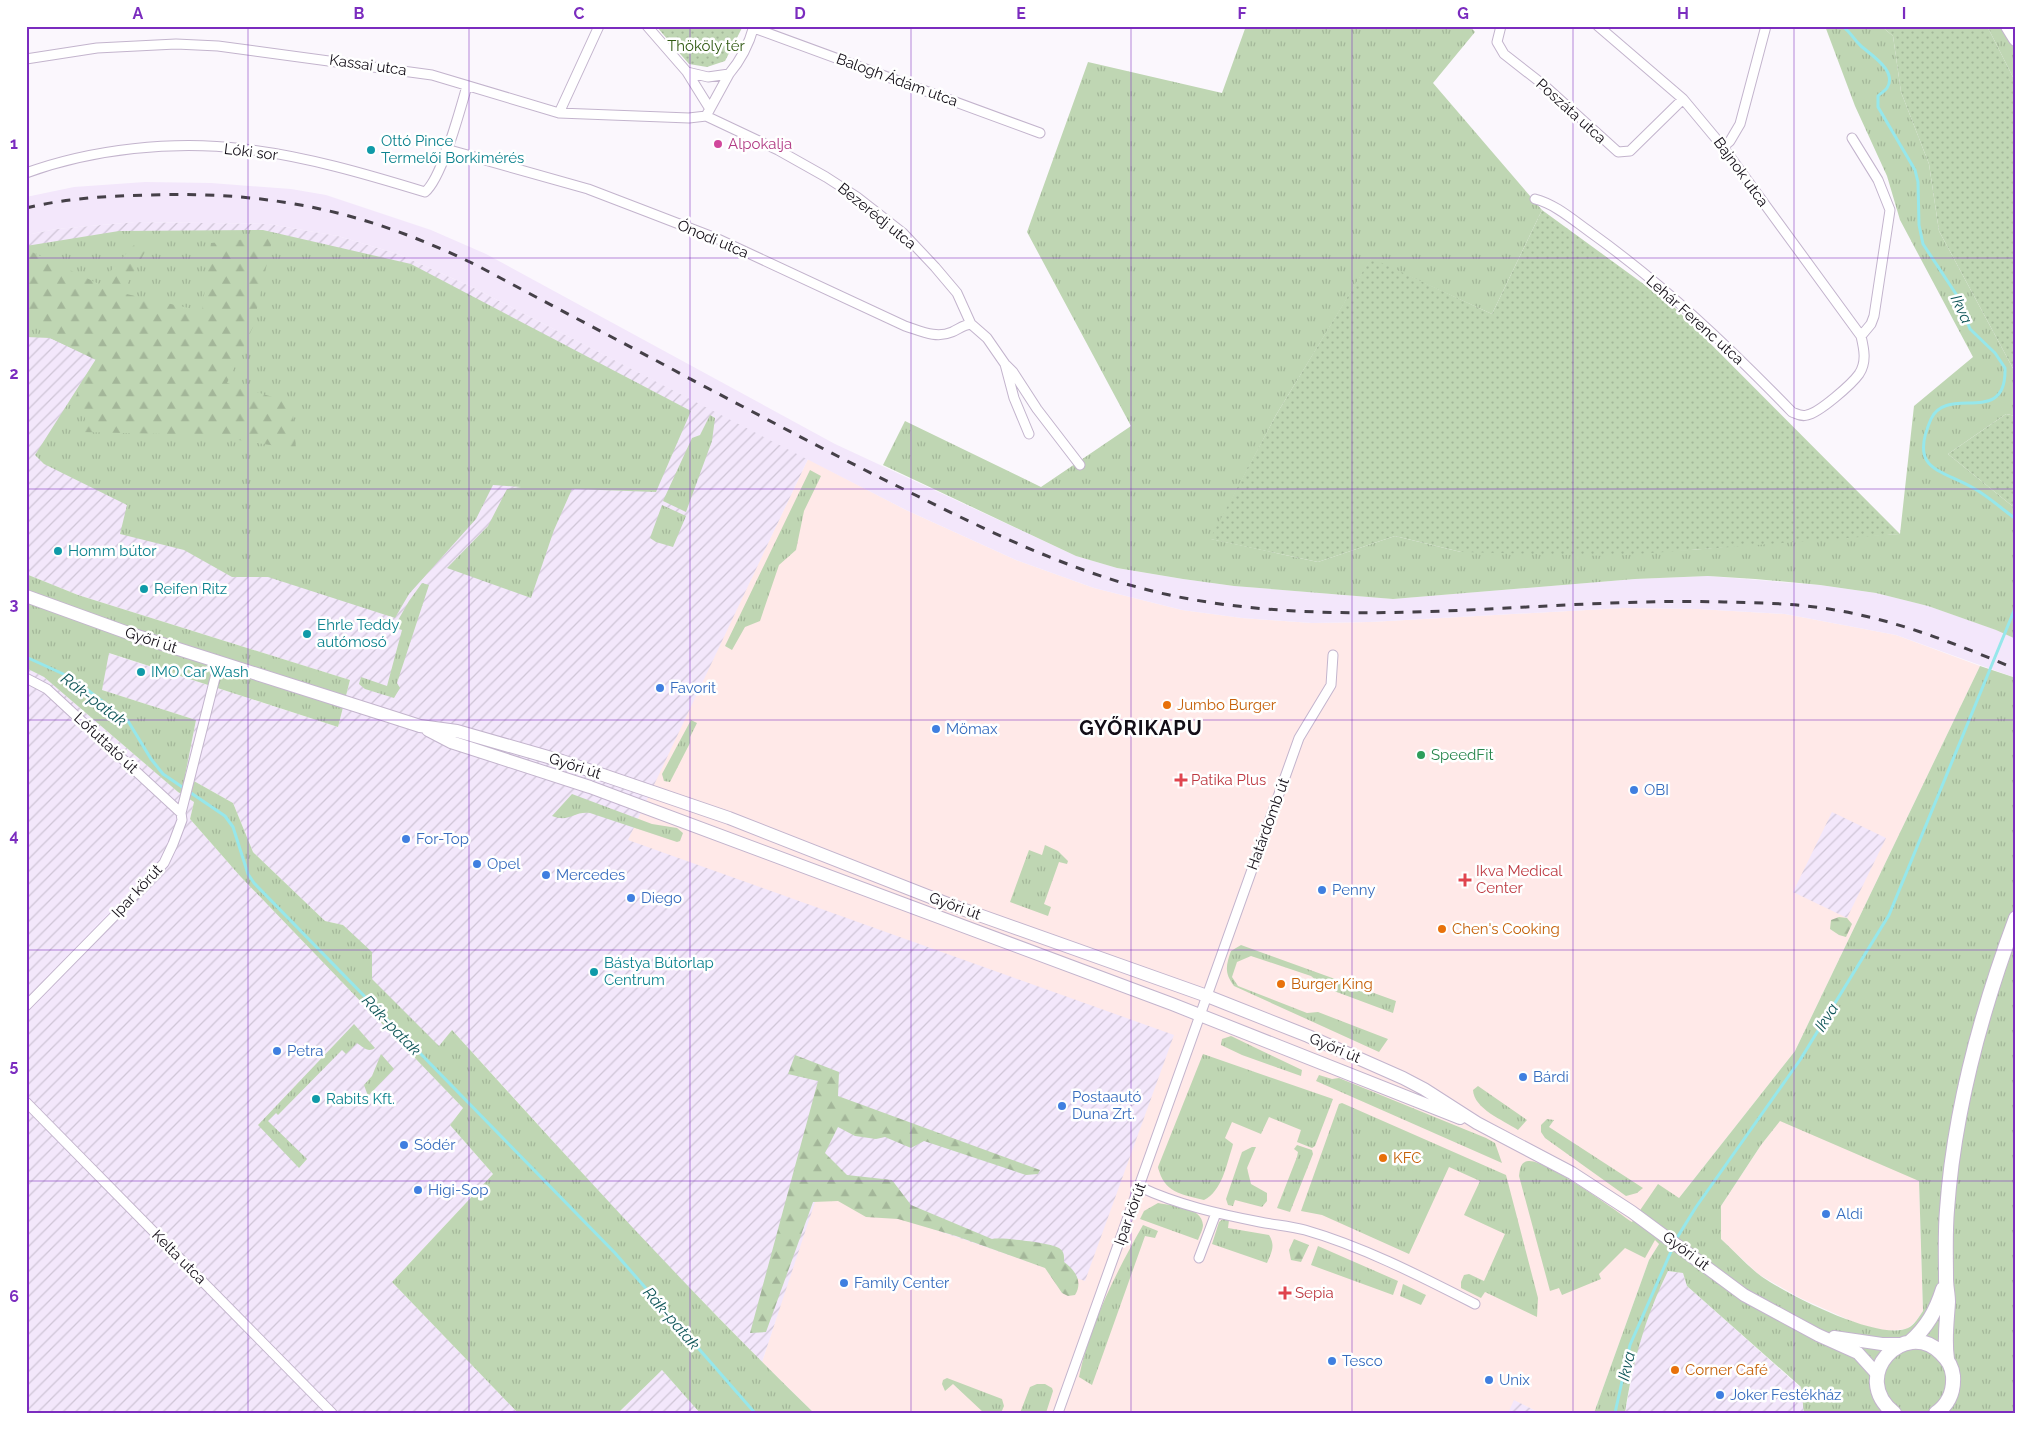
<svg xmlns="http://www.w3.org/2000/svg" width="2042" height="1439" font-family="Raleway,sans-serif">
<defs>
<pattern id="industrial-furrows" width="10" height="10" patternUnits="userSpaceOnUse" patternTransform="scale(1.25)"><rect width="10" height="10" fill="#f3e7fb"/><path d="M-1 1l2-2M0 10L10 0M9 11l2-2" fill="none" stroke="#cfc5d6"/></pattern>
<pattern id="grass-tufts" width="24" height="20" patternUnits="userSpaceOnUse" patternTransform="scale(1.25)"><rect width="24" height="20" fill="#bfd6b3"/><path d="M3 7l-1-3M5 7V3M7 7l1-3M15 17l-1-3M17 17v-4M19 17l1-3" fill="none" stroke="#a3b699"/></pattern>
<pattern id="forest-firs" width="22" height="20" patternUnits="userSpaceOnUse" patternTransform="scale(1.25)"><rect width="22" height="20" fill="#bfd6b3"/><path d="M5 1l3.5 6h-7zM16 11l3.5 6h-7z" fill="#a3b699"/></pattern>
<pattern id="park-dots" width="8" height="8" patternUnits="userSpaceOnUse" patternTransform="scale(1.25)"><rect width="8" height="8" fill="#bfd6b3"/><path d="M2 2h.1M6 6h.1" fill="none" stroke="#a3b699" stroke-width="1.8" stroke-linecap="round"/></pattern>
</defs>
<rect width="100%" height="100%" fill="#fbf7fd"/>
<!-- commercial -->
<path fill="#ffe9e8" d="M808,459L906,510L1016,560L1094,588L1182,610L1242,618L1312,623L1370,622L1623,608L1698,609L1785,614L1896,635L1980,666L1795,1051L1679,1198L1656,1239L1659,1244L1649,1260L1594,1413H1535L1536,1411L1515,1401L1508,1413H814L762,1362L818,1189L627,840Z
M1780,1120L1919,1180L1923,1311L1916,1321L1907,1329L1887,1331L1860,1325L1798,1297L1758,1274L1721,1239V1206L1761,1145Z"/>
<!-- industrial -->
<path fill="url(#industrial-furrows)" d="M135,222L268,224L338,236L398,254L472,287L808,459L628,840L1174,1035L1085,1281L819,1190L762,1362L642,1239L452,1030L439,1047L371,979L343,925L325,921L253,852L233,803L185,776L196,720L102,690L108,653L338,727L350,680L78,595L26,574V235L56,229Z
M26,668L44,677L178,792L194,802L190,819L240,876L463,1108L450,1125L493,1174L392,1282L518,1413H26Z
M1832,812L1886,838L1847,918L1793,892Z
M1668,1271L1683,1273L1687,1286L1801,1388L1804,1413H1625L1637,1348L1656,1295Z
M662,1370L700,1413H618Z
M1514,1400L1536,1411L1535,1413H1508Z"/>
<!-- built -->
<path fill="#f3e7fb" d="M145,182L211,183L291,189L326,195L431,230L486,254L835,444L1076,556L1117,568L1183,579L1234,586L1393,599L1635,579L1708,576L1820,585L1876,593L1928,606L1997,630L2016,639V678L1896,635L1785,614L1698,609L1623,608L1370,622L1312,623L1242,618L1182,610L1094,588L1016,560L906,510L472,287L398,254L338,236L268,224L135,222L56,229L26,235V197L74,187Z"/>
<!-- grass -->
<path fill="url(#grass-tufts)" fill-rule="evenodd" d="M1246,26H1470L1475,32L1433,83L1542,210L1492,314L1371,259L1276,415L1211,539L1318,562L1395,536L1461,552L1691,550L1820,538L1900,534L1914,406L1973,357L1900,220L1887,176L1855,106L1825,26H1881L1893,36L1901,92L1929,164L1939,231L2016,374V416L2006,414L1948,454L2016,509V639L1996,630L1928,606L1876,593L1820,585L1755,579L1708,576L1635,579L1393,599L1234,586L1183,579L1117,568L1076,556L883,465L905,421L1041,487L1131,426L1027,232L1088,62L1222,93Z
M1987,26H2016V83Z
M263,230L411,264L691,411L656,492L572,489L554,530L531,598L447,568L488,526L507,489L521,487L493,485L476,519L409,594L395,618L268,577H232L184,550L120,534L127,505L44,464L35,455L96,359L50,338L26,337V246L119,231Z
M710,415L715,418L712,441L686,512L663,501L692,438L700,435Z
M810,470L821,476L804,511L796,550L779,565L760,621L745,627L732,650L725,646Z
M662,505L686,516L673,547L656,542L650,538Z
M26,574L78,595L350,680L338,727L109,653L102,690L196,720L185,776L233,803L253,852L325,921L343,925L372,952V979L439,1046L452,1030C570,1160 688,1291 814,1413H700L662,1370L618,1413H518L392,1282L493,1174L450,1125L463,1108L240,876L190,819L194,802L178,792L44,677L26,668Z
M422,583L429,585L397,683L400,688L394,698L365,689L359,684L361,677L387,686L402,630L378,622L379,618L397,622L409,601Z
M1980,666L2016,678V1413H1804L1801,1387L1687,1286L1683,1273L1668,1271C1645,1318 1633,1361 1625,1413H1594L1649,1260L1659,1244L1655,1240L1645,1258L1625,1248L1599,1274L1601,1279L1562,1295L1559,1288L1550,1291L1519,1176C1520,1170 1520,1162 1528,1161C1544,1158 1617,1211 1632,1222L1658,1184L1679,1198L1795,1051ZM1780,1121L1919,1181L1923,1311C1919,1317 1914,1325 1908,1328C1879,1342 1781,1292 1757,1273C1745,1263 1733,1250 1721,1239V1206L1761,1145Z
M691,720L697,723L690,737V743L670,782L664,781L662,774Z
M572,794L652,824L677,828L683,833L680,841L677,842L590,813C573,811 570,823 552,816Z
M1045,845L1058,851L1068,861L1067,864L1059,862L1044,904L1051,907L1048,916L1010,902L1029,850L1042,855Z
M1241,945L1396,1001L1393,1013L1326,988L1311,976L1251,956L1237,962L1232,977L1238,986L1307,1013L1318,1012L1388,1039L1379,1052L1234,986C1224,973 1226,965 1231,951Z
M354,1024L375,1048C368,1053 363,1047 357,1043L346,1054L342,1050L278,1115L276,1113L268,1121L307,1159L299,1168L258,1125Z
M1231,1036L1302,1070L1301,1076L1242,1055L1221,1045L1222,1039Z
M381,1054L394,1069L368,1096L364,1085L372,1076Z
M1203,1054L1333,1099L1315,1146L1312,1148L1297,1142L1301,1130L1269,1117L1261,1134L1232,1122L1225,1138L1233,1144L1232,1148C1226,1166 1222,1191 1204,1200C1181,1194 1164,1193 1158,1167Z
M1319,1075L1332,1079L1339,1078L1486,1138L1495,1143L1502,1163L1316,1081Z
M1478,1086L1527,1120L1518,1130C1503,1120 1474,1109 1473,1090Z
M1342,1103L1506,1175L1538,1298L1537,1317L1485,1292L1481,1298L1461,1288V1282L1464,1275L1469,1274L1484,1281L1505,1234L1464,1215L1480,1181L1449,1167L1409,1254L1322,1215L1301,1211L1339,1104Z
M1547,1119L1554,1120L1549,1127L1643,1188L1637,1193L1626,1196L1545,1138L1541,1132V1125Z
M1297,1145L1312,1150L1313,1154L1290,1212L1277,1208L1297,1157L1298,1152L1294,1149Z
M1252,1147H1256L1247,1168L1251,1184L1267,1193V1201L1262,1207L1235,1200L1233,1206L1228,1205L1226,1199L1242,1152Z
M1158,1203C1171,1206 1202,1206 1203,1225C1203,1229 1200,1235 1198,1240L1140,1219L1144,1211Z
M1223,1219L1229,1220L1228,1228L1269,1235C1276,1246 1271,1253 1267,1263L1212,1244L1219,1222Z
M1143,1225L1158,1231L1155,1238L1145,1236L1092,1385L1079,1377C1090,1323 1116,1273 1143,1225Z
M1318,1246L1398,1281L1393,1295L1311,1265Z
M1403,1284L1426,1295L1421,1305L1400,1296Z
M947,1378L1002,1399L1004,1406L1001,1413H984L953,1384L945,1391L942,1384L943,1380Z
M1037,1384H1045L1052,1388L1053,1391L1046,1413H1020L1030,1387Z"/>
<!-- forest -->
<path fill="url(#forest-firs)" d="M142,236L150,243L122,293L202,311L211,243L273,236L253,327L227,383L292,403L296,449L207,435L82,432L87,411L70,407L96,360L50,338L26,319V254L32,252L99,284Z
M1839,917L1847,918L1852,924L1846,937L1839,935L1830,929L1831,920Z
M795,1055L839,1072L838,1096L1040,1170L1038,1174L1026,1175L924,1141L911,1148L885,1137L876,1139L855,1136L838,1127L825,1153L847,1175L892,1180L911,1205L992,1239C1002,1237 1052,1243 1059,1248C1065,1252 1064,1257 1064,1262C1076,1271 1083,1282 1075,1295L1068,1296L1062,1293L1045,1268L956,1236L898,1219L866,1217L838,1201L813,1202L766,1332L750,1333L818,1081L788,1074Z
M1294,1239L1309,1245L1301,1262L1291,1260L1289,1250Z"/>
<!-- park -->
<path fill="url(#park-dots)" d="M656,26H743L725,61L707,67L689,64Z
M1881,26H1987L2016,83V374L1939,231L1929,164L1901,92L1893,36Z
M1542,210L1671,304L1900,534L1612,556L1461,552L1395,536L1318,562L1210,539L1276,415L1371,258L1492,314Z
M2006,414L2016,416V509L1948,454Z"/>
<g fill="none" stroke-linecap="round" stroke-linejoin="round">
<!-- stream -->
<path stroke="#96e7eb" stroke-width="3" d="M1842,26C1851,32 1853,39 1861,46C1871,55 1898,71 1887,88C1885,91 1881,93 1878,96V107L1915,170L1918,182L1919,225L1923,244L1956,294L1970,329L1995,353L2005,368C2007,428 1947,384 1931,419C1908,471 1941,469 1975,489C1989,497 2002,509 2016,519
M26,657L72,678L128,721L151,759L163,774L225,816L233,827L248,874L254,883L615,1253L755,1413
M1675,1241L1696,1207L1800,1060L1889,915L2016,606
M1615,1413L1630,1345L1673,1247"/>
<defs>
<path id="street" d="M647,26L687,72L708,77L729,74C741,60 749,44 754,26
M1501,26L1497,42L1504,54L1545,86L1618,152L1630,151L1683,99
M1598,26L1683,99L1723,147L1861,336L1871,324L1874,316L1890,210L1878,180L1852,138
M754,28L1040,133
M26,59L97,48L176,44L218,46L432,75L559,113L689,118L706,116
M687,72L710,109
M559,113L599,26
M706,116L778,150L826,177L857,197L903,233L935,267L957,293L971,324L987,338L1005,364L1014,398L1029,434
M706,116L729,74
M1723,147L1730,141L1740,124L1766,26
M446,149L588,189L648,212L718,239L905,326C921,331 936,339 952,332C959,329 963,325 971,324
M26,173C92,149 174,140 244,149C305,156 366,174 425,192C442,178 460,110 467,86
M1535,199C1555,204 1573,220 1590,232C1664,285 1729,347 1792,412C1797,414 1802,417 1807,415C1819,413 1852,384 1859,374C1867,362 1864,349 1861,336
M1006,365L1013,372L1037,409L1080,465
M26,678L47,689L181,813
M26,1006L129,901L164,863L173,844L182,820L181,813L219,662
M26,1102L332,1413
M1140,1187C1178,1205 1219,1214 1260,1222C1275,1225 1290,1226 1305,1230C1364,1247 1420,1276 1475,1304
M1199,1258L1216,1213
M1058,1413L1299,738L1331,685L1333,655"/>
<path id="secondary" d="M26,596L131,634L370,710L420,726L457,731L562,761L729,818L948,904L1207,996L1308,1036L1403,1078L1424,1089L1477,1123L1572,1173L1632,1212L1744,1295L1818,1335L1858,1353L1877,1374
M428,730L451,742L590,787L1172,1004L1460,1118
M1834,1337L1882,1344H1903"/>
<path id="primary" d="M2008,26L2016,39
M1910,1342C1927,1327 1936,1311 1943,1289
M1947,1359C1944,1339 1947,1321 1948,1302C1948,1294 1946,1287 1946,1279C1946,1256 1945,1233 1947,1210C1954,1110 1981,1012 2016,918
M1894,1413C1848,1376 1905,1317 1941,1353C1948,1360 1952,1366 1953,1376C1954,1392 1949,1404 1936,1413"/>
</defs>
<!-- street casing -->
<use href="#street" stroke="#c3b4cd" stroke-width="11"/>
<!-- secondary casing -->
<use href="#secondary" stroke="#c3b4cd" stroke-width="14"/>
<!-- primary casing -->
<use href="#primary" stroke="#c3b4cd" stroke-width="16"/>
<!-- street -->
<use href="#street" stroke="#fff" stroke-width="9"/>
<!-- secondary -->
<use href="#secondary" stroke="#fff" stroke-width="12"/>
<!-- primary -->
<use href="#primary" stroke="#fff" stroke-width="14"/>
<!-- rail -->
<path stroke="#454048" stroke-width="3" stroke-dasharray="9 9" stroke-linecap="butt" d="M26,208C68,198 108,196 150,195C274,191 369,212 480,267C552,306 624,343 696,382C761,416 826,451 891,483C988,531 1088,582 1195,600C1370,630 1548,597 1724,602C1757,603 1790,603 1822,608C1889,617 1954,643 2016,669"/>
</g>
<!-- grid -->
<path fill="none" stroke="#7b2cbf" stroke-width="1" stroke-opacity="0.55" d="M248,26V1413M469,26V1413M690,26V1413M911,26V1413M1131,26V1413M1352,26V1413M1573,26V1413M1794,26V1413M26,258H2016M26,489H2016M26,720H2016M26,950H2016M26,1181H2016"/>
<!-- markers -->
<circle fill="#d1479c" stroke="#fff" stroke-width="2" cx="718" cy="144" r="5"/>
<g fill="#0f9aa8" stroke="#fff" stroke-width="2">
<circle cx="371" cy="150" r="5"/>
<circle cx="58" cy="551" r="5"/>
<circle cx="144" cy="589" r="5"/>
<circle cx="307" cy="634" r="5"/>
<circle cx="141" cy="672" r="5"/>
<circle cx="594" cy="972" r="5"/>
<circle cx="316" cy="1099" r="5"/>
</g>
<g fill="#3f7fe0" stroke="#fff" stroke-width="2">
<circle cx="660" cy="688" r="5"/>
<circle cx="936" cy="729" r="5"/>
<circle cx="1634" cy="790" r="5"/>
<circle cx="406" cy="839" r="5"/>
<circle cx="477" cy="864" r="5"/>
<circle cx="546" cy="875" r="5"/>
<circle cx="1322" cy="890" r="5"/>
<circle cx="631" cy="898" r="5"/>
<circle cx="277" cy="1051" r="5"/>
<circle cx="1523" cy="1077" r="5"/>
<circle cx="1062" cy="1106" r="5"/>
<circle cx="404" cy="1145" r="5"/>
<circle cx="418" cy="1190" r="5"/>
<circle cx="1826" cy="1214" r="5"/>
<circle cx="844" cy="1283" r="5"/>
<circle cx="1332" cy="1361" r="5"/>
<circle cx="1489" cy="1380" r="5"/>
<circle cx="1720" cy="1395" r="5"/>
</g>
<g fill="#e8710a" stroke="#fff" stroke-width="2">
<circle cx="1167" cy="705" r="5"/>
<circle cx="1442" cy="929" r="5"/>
<circle cx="1281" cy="984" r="5"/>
<circle cx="1383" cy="1158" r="5"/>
<circle cx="1675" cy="1370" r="5"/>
</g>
<circle fill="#2e9e5b" stroke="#fff" stroke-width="2" cx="1421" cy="755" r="5"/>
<g fill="#e0444e" stroke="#fff" stroke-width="2">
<path d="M1178.5 772.5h5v5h5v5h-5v5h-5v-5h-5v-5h5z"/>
<path d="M1462.5 872.5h5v5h5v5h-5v5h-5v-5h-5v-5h5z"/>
<path d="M1282.5 1285.5h5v5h5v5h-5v5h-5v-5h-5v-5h5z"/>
</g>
<g text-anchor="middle" stroke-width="5" stroke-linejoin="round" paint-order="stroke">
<!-- park labels -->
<g font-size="15" fill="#315a13" stroke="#fff">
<text x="706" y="51">Thököly tér</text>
</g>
<!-- street labels -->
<g font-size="15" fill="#130e17" stroke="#fff">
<text transform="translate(368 65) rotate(8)" y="5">Kassai utca</text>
<text transform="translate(897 80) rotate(20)" y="5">Balogh Ádám utca</text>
<text transform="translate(1571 111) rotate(42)" y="5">Poszáta utca</text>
<text transform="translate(251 152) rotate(7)" y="5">Lóki sor</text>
<text transform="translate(1741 172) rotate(54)" y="5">Bajnok utca</text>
<text transform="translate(877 216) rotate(39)" y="5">Bezerédj utca</text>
<text transform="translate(713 239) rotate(23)" y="5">Ónodi utca</text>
<text transform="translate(1695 320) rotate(42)" y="5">Lehár Ferenc utca</text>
<text transform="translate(151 640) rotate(18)" y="5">Győri út</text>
<text transform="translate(106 743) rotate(43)" y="5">Lófuttató út</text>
<text transform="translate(575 766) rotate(18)" y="5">Győri út</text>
<text transform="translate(1268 824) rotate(-70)" y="5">Határdomb út</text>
<text transform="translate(137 891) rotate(-47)" y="5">Ipar körút</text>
<text transform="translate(955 906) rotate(20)" y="5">Győri út</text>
<text transform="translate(1335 1048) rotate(23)" y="5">Győri út</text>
<text transform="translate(1130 1214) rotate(-70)" y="5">Ipar körút</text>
<text transform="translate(1686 1251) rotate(37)" y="5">Győri út</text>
<text transform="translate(179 1257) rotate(45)" y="5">Kelta utca</text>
</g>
<!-- culture labels -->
<g font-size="15" fill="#0d838f" stroke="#fff" text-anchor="start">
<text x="381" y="146">Ottó Pince<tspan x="381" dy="17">Termelői Borkimérés</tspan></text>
<text x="68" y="556">Homm bútor</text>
<text x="154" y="594">Reifen Ritz</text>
<text x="317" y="630">Ehrle Teddy<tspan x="317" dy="17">autómosó</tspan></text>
<text x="151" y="677">IMO Car Wash</text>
<text x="604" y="968">Bástya Bútorlap<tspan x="604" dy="17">Centrum</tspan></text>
<text x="326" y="1104">Rabits Kft.</text>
</g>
<!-- hotel labels -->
<g font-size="15" fill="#b23c85" stroke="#fff" text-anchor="start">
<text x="728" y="149">Alpokalja</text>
</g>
<!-- shop labels -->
<g font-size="15" fill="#366cbe" stroke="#fff" text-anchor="start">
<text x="670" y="693">Favorit</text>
<text x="946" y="734">Mömax</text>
<text x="1644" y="795">OBI</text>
<text x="416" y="844">For-Top</text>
<text x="487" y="869">Opel</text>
<text x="556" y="880">Mercedes</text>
<text x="1332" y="895">Penny</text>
<text x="641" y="903">Diego</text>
<text x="287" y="1056">Petra</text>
<text x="1533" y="1082">Bárdi</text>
<text x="1072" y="1102">Postaautó<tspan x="1072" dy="17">Duna Zrt.</tspan></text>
<text x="414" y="1150">Sódér</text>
<text x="428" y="1195">Higi-Sop</text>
<text x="1836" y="1219">Aldi</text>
<text x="854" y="1288">Family Center</text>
<text x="1342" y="1366">Tesco</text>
<text x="1499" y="1385">Unix</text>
<text x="1730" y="1400">Joker Festékház</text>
</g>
<!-- food labels -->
<g font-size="15" fill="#c56008" stroke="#fff" text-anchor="start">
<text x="1177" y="710">Jumbo Burger</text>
<text x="1452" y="934">Chen's Cooking</text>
<text x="1291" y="989">Burger King</text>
<text x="1393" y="1163">KFC</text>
<text x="1685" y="1375">Corner Café</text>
</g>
<!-- leisure labels -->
<g font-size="15" fill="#27864d" stroke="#fff" text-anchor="start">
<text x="1431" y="760">SpeedFit</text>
</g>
<!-- health labels -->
<g font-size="15" fill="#be3a42" stroke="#fff" text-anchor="start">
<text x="1191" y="785">Patika Plus</text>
<text x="1476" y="876">Ikva Medical<tspan x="1476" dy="17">Center</tspan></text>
<text x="1295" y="1298">Sepia</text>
</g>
<!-- water labels -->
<g font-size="16" font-style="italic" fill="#12585b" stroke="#fff">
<text transform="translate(1962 309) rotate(65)" y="6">Ikva</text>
<text transform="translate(94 699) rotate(37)" y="6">Rák-patak</text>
<text transform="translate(1826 1017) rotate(-58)" y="6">Ikva</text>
<text transform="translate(392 1025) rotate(46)" y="6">Rák-patak</text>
<text transform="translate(672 1318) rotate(49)" y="6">Rák-patak</text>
<text transform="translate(1626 1366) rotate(-77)" y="6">Ikva</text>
</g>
<!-- district labels -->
<g font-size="20" font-weight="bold" letter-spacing="1" fill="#130e17" stroke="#fff">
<text x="1141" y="735">GYŐRIKAPU</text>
</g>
</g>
<!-- border -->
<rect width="2042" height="1439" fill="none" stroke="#ffffff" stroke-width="55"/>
<rect x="28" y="28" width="1986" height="1384" fill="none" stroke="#7b2cbf" stroke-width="2"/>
<g font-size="16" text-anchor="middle" font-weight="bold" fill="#7b2cbf">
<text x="138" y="19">A</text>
<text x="359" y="19">B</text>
<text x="579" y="19">C</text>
<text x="800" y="19">D</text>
<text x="1021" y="19">E</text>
<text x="1242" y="19">F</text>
<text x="1463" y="19">G</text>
<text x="1683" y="19">H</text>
<text x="1904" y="19">I</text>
<text x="14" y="149">1</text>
<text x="14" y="379">2</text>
<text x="14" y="610">3</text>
<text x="14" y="841">4</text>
<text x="14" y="1071">5</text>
<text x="14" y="1302">6</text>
</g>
</svg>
